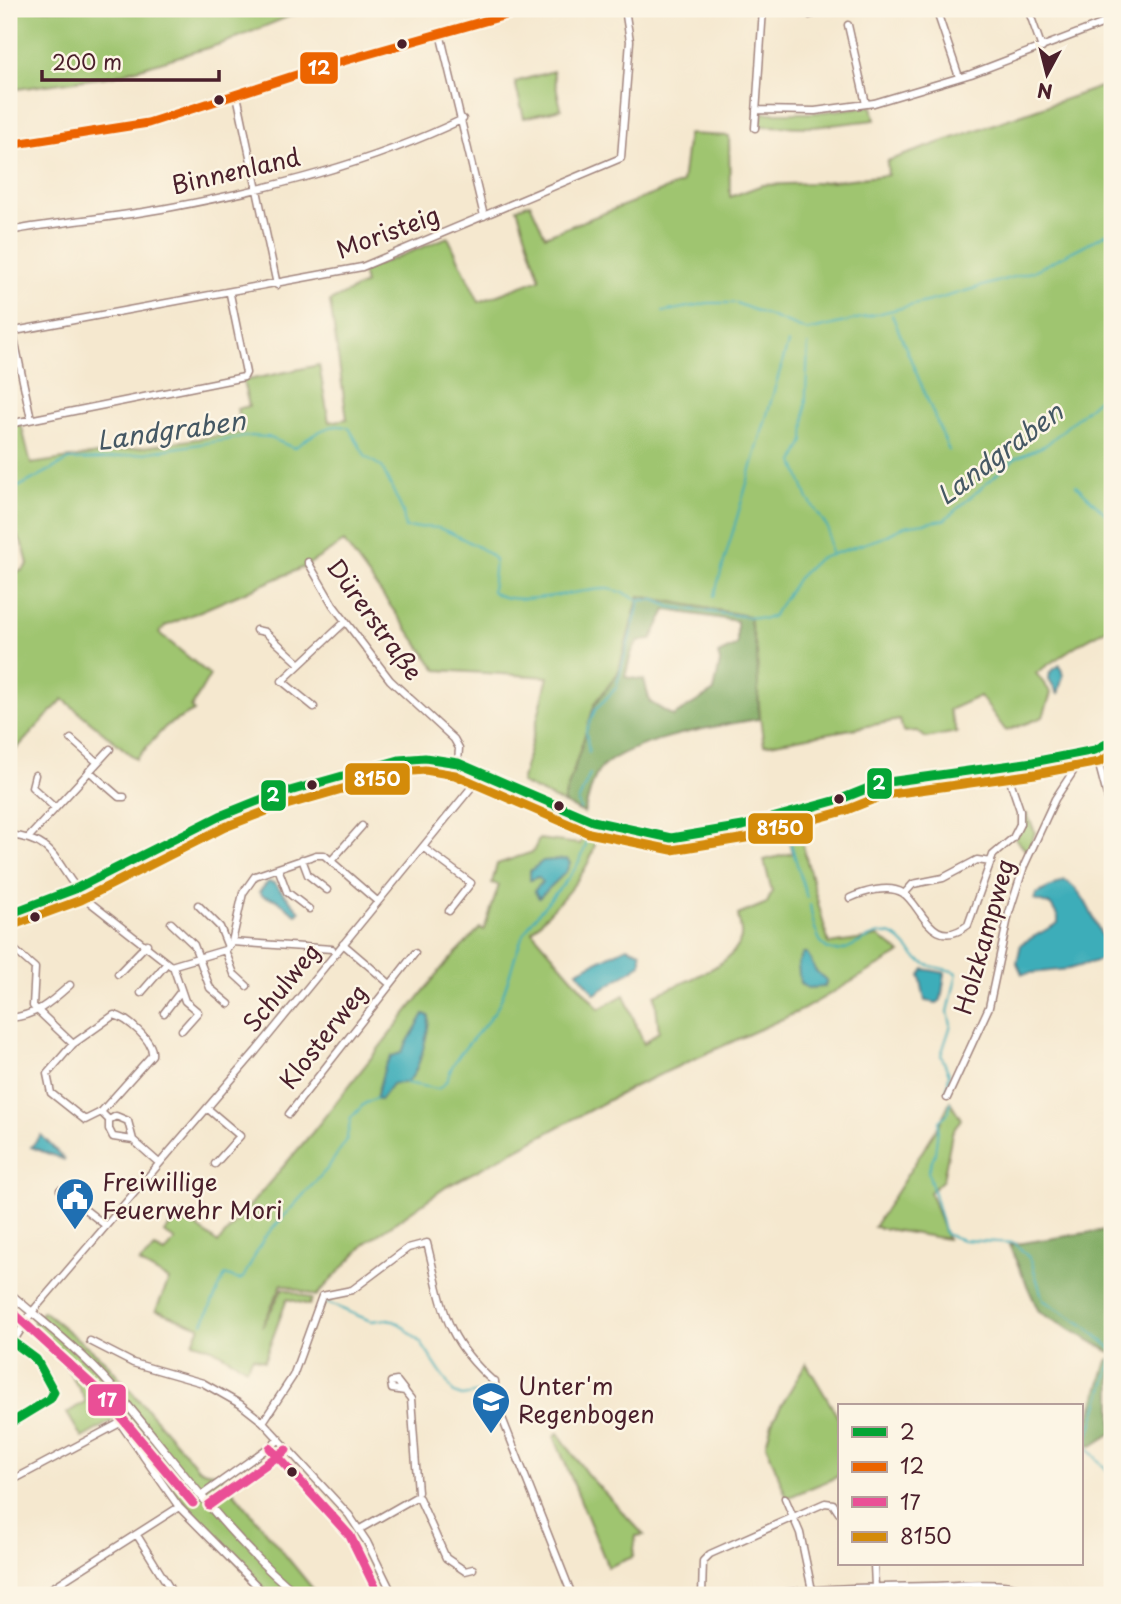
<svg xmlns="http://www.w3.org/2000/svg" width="1121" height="1604" font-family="'Playpen Sans',sans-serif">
<rect width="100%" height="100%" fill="#fcf5e5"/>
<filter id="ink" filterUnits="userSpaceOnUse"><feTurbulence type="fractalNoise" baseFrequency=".0143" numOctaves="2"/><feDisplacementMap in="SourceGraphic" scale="14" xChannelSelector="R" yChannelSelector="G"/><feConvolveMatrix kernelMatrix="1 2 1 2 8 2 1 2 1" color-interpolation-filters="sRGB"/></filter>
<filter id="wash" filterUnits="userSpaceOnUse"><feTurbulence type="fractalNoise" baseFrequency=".00686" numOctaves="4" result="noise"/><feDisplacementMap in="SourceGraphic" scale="28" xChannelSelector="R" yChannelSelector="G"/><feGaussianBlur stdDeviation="1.57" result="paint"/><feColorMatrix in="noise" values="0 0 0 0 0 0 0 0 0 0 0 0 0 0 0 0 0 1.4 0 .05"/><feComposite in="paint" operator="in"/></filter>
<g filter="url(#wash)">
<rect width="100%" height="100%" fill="#f5e8cf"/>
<!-- green -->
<path fill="#9fc570" stroke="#74724e" stroke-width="2" d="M9,9H307L224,43L113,76L9,90Z
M553,71L561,109L524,118L515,82Z
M1112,83V626L1077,645L1036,673L1051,693L1043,717L1006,731L980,696L949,710L957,732L926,738L917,731L903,732L900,720L764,745C756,702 758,659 749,616L639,596L618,673L595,704L563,803L521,783L548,677L437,670L344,542L304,567L165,626L159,633L210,675L191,708L194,711L167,725L136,759L63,699L9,757V575L23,570L28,564L24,548L9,520V426L21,424L31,464L243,432L237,409L249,406L243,381L319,365L329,422L347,419L330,301L365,284L362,271L448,237L479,302L540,279L517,208L530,203L545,236L682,183L688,134L729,136L730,197L762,185L813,183L888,175L887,161Z
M872,106L875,120L814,127L760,126L763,113H813Z
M1027,814L1035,832L1028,853L1015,838L1021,829L1023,815Z
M795,816L829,944L879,937L901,953L802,1010L635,1086L446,1187L366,1243L316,1296L282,1284L262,1327L283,1288L312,1299L309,1305L287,1299L264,1361L253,1357L246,1368L212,1348L193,1342L200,1327L156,1310L169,1280L139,1263L155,1248L165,1253L175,1240L164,1233L180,1214L218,1243L311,1134L442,968L480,928L484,930L499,885L492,883L497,864L533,852L539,839L580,844L589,824L596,826C601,866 556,904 532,931L599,1009L624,995L644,1044L659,1031L655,995C678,984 737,965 741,937C742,931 739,922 738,915L767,903L772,892L764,860L793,853L784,820Z
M950,1101L961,1119L952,1133L943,1180L930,1192L947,1239L874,1227L939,1125Z
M43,1311L104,1360L199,1469L219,1474L318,1595H271L258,1584L203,1526L117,1418L82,1438L67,1413L86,1401L58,1352L30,1327Z
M806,1363L839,1419V1476L787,1498L766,1444L773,1420Z
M558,1433L587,1474L644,1535L636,1536L633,1557L608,1567L554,1436Z"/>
<!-- forest -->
<path fill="#7faa62" stroke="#646446" stroke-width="2" fill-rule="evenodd" d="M639,596L749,616L757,652L759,719C722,725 620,741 598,772C591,783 588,801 584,813L563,803L595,704L618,673ZM666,610L737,621V645L718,654L720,662L714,691L673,716L650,702L644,680L625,677L631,654L638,641L651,640Z
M1112,1229V1353L1039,1312L1009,1245Z
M1112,1359V1433L1092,1446L1081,1443V1429L1091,1413L1107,1361Z"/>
<!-- water -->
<path fill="#3dadb9" stroke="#446672" stroke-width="2" d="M1060,665L1063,676L1058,694L1049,679L1050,672Z
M567,859L570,863L566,872L539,898L534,891L542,882L538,877L530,880V871L543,861Z
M1065,880C1089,895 1094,925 1108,948L1104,959L1069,969L1022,974L1017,963L1021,944L1058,923V917L1051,905L1034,900L1036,894Z
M268,882L274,883L300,911L296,914L275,899L263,896L259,892Z
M627,947L641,952V964L595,994L577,971Z
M803,953H807L815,970L827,981L824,987L808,988L800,984L798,964Z
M924,969L945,973L941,1000L937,1003L925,1001L920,975Z
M424,1014L429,1016C429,1030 419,1073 408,1081C403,1085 398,1082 392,1084L380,1100L376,1098L385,1066L392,1056L401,1053Z
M41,1135L65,1160L31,1147Z"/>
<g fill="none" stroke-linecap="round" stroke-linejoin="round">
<!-- stream -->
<path stroke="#3dadb9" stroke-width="2" d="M663,312L708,303H736L808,331L938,299L1034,271L1112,231
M892,315L949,451
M808,345L804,441L794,462L808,499L828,528L831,556
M1076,485L1112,520
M9,492L69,460L106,459L250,436L268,437L294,448C309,438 329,420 349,428L366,457L382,467L403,512L405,528C415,528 429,526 438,528C449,531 491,552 495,560L492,591C511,610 581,588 608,589C619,590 629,596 640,600L616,688L595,710L586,731L589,753
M714,596L788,343
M641,600H655L671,607L766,619L773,616L798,578L818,559L884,537L905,526L944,520L1016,458L1046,445L1112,387
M580,809L578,802L590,774
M784,820L807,898
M810,905C823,995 862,923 892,935C904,940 910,954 920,961C932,969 945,967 957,973L948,1012L951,1025L941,1055L949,1074L947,1090
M406,1083L438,1089C451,1081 447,1074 454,1063C466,1043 485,1028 497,1008C510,984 512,956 525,932C546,895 586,875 589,827
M950,1102L949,1112L939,1121L935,1153L928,1171L945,1234L963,1240L1015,1243L1031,1260L1043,1300L1084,1325L1112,1349
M325,1302L371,1321L389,1319L400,1324L421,1343L454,1393L462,1396L479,1393
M203,1323L225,1275L239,1280L243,1278L264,1238L327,1169L346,1141L351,1118L364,1104L376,1098
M1081,1441L1112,1476
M1086,1445L1112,1360"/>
</g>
</g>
<g filter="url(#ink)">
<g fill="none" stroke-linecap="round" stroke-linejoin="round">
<defs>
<path id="minor" d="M936,9L959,77
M1028,9L1042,48
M810,15L833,9
M848,25L866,104
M440,33L484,216
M237,95L277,285
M756,110L815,111L874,103L971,74L1112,20
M755,128L763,9
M9,145L148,123L315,69L527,9
M9,231C61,221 115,218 167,208C269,189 370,164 463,119
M9,314L31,419
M9,332L362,267L621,158L630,41L625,9
M9,424L244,377L246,373L230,294
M308,562L333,605L390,680L454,739L459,748L458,763
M256,630L265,632L300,664
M314,707L282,681L345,622
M71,739L97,762
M1095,750L1112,814
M89,771L119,797H124
M35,775L32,787L54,807
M9,835C61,840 55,869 87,900L171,966L225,950L232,942L243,893L255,876L316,855H324L377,901
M29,837L110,749
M424,848L471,883L449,911
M302,859L308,875L327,890
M331,861L362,826
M278,868L287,892L309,909
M904,894L913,884L943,878L977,860L991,862
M850,898C863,892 889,884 903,893C922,905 931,953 968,925L993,855L1013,838L1020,824V810L1005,766
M198,905L220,927L228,947
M171,923L194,945L210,988L229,1004
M232,942L332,949
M343,944L390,984
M9,945L35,968L33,1006L73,1044
M225,950L234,974L247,986
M173,966L185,1001L198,1012L182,1030
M118,974L147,944
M141,993L167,963
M164,1013L181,991
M114,1015C127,1018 154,1041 152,1055L101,1112L85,1120L51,1093L47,1074L73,1044Z
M9,1018C36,1016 51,1002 70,985
M947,1098L989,1007L1009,913L1024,866L1055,799L1086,752
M207,1108L240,1136L215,1164
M101,1112L109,1120V1129L113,1137L133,1140L128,1121L116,1116L109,1120
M289,1114L415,953
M133,1140L159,1163
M60,1190L105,1225
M9,1339L36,1359L54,1392L50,1399L9,1424
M90,1341L133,1363L203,1383L240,1404L263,1422L349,1515L367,1542L393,1595
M13,1342L32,1312L256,1051L484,772
M495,1381V1400L572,1595
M405,1391L392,1389L391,1382L397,1381L411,1399L418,1492
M263,1422L293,1376L322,1296L352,1290L408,1248L427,1243C443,1307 443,1337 494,1382
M9,1482L120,1423L179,1507L266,1595
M202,1495L279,1440
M419,1498L446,1558L465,1571L473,1569
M785,1498L800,1533L813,1595
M360,1529L416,1497
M137,1535L174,1595
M874,1564L875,1587
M41,1595L179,1507
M702,1595L703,1561L710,1554L825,1503L833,1504L839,1513
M761,1595C819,1588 876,1587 933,1586C968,1585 1008,1579 1039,1595"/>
<path id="major" d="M9,914L75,889L220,816L265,798L399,760L425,758L458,763L593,821L671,838L743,826L841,799L881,783L1033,762L1095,750L1112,741
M9,1293C44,1323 82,1352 112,1387C173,1457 226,1537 298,1595"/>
</defs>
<!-- minor casing -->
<use href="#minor" stroke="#a0847d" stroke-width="9"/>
<!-- major casing -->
<use href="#major" stroke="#a0847d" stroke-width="10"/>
<!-- minor -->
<use href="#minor" stroke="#fff" stroke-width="6"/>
<!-- major -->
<use href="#major" stroke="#fff" stroke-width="7"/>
<defs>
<path id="bus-1" d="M9,914L75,889L220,816L265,798L399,760L425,758L458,763L593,821L671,838L743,826L841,799L881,783L1033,762L1095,750L1112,741
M9,1339L36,1359L54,1392L50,1399L9,1424"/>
<path id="bus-2" d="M9,145L148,123L315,69L527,9"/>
<path id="bus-3" d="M9,1309L101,1393L193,1503
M270,1448L350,1536L379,1595
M209,1505L286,1450"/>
<path id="bus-4" d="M13,925L81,900L225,827L269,810L401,772L425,770L455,775L589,833L672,850L746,838L844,811L884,795L1035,774L1099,762L1112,755"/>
</defs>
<!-- bus-1 casing -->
<use href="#bus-1" stroke="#fcf5e5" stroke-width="14"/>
<!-- bus-2 casing -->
<use href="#bus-2" stroke="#fcf5e5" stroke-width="14"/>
<!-- bus-3 casing -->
<use href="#bus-3" stroke="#fcf5e5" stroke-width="14"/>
<!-- bus-4 casing -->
<use href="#bus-4" stroke="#fcf5e5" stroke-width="14"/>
<!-- bus-1 -->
<use href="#bus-1" stroke="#04a535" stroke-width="9"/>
<!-- bus-2 -->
<use href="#bus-2" stroke="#ec6400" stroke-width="9"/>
<!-- bus-3 -->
<use href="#bus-3" stroke="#ea4f96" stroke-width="9"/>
<!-- bus-4 -->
<use href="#bus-4" stroke="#d48b09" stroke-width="9"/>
</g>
</g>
<!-- icons -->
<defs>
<symbol id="civic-pin" viewBox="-11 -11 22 30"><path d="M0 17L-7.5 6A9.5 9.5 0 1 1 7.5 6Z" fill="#1f6fb2" stroke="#fcf5e5"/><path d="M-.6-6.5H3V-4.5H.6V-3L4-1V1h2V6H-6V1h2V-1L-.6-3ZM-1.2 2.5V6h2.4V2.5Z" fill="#fff"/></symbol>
<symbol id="school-pin" viewBox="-11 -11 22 30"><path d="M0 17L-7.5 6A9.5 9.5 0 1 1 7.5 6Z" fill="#1f6fb2" stroke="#fcf5e5"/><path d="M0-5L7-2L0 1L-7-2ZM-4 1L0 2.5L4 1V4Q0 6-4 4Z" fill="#fff"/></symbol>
</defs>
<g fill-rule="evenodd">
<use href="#civic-pin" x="53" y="1175" width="44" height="60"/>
<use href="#school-pin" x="469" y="1379" width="44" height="60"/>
</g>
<!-- markers -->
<g fill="#4a1f2b" stroke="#fcf5e5" stroke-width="2.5">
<circle cx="402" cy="44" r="6"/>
<circle cx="219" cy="100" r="6"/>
<circle cx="312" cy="785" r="6"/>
<circle cx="839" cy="799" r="6"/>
<circle cx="559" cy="806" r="6"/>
<circle cx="35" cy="917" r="6"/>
<circle cx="292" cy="1472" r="6"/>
</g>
<g text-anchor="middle" stroke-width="5" stroke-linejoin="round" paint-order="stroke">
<!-- street labels -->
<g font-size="24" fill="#4a1f2b" stroke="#fcf5e5">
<text transform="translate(236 172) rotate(-13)" y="8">Binnenland</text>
<text transform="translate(388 233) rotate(-20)" y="8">Moristeig</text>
<text transform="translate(374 620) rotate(54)" y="8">Dürerstraße</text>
<text transform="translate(985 937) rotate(-74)" y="8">Holzkampweg</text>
<text transform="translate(282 988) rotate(-51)" y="8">Schulweg</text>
<text transform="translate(324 1037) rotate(-52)" y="8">Klosterweg</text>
</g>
<!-- poi labels -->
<g font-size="24" fill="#4a1f2b" stroke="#fcf5e5" text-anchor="start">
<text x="102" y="1191">Freiwillige<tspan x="102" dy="28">Feuerwehr Mori</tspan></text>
<text x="518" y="1395">Unter'm<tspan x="518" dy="28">Regenbogen</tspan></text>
</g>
<!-- water labels -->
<g font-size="26" font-style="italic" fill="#455864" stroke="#fcf5e5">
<text transform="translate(171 431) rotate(-8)" y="9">Landgraben</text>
<text transform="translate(1000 454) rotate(-37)" y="9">Landgraben</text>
</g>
</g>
<g stroke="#fcf5e5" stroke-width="2.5">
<rect x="299" y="51" width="40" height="34" rx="7" fill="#ec6400"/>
<rect x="344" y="762" width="67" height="34" rx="7" fill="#d48b09"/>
<rect x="866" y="767" width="27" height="33" rx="7" fill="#04a535"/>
<rect x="260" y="779" width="27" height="33" rx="7" fill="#04a535"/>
<rect x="747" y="812" width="67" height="33" rx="7" fill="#d48b09"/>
<rect x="87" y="1383" width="40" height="34" rx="7" fill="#ea4f96"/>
</g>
<g font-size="19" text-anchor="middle" font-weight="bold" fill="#fff">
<text x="319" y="75">12</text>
<text x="377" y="786">8150</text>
<text x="879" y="790">2</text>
<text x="273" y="802">2</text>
<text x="780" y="835">8150</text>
<text x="107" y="1407">17</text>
</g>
<!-- margin -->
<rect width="1121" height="1604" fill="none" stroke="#fcf5e5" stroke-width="35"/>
<!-- legend -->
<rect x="838" y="1404" width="245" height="161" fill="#fcf5e5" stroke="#b59f9b" stroke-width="2"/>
<rect x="852" y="1427" width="35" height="10" fill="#04a535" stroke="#b59f9b" stroke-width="2"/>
<text x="900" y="1440" font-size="21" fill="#4a1f2b">2</text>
<rect x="852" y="1462" width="35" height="10" fill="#ec6400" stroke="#b59f9b" stroke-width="2"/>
<text x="900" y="1474" font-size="21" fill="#4a1f2b">12</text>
<rect x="852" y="1497" width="35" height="10" fill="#ea4f96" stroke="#b59f9b" stroke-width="2"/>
<text x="900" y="1510" font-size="21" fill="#4a1f2b">17</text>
<rect x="852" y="1532" width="35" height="10" fill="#d48b09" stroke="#b59f9b" stroke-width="2"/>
<text x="900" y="1544" font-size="21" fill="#4a1f2b">8150</text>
<!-- north arrow -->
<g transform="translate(1047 74) rotate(187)" stroke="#fcf5e5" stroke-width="5" paint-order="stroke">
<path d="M0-5L12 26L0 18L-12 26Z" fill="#4a1f2b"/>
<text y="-10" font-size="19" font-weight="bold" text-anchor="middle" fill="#4a1f2b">N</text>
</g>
<!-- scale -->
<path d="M42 70v10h177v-10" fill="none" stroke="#4a1f2b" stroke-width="3.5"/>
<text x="52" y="70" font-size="21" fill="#4a1f2b" stroke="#fcf5e5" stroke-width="5" paint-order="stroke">200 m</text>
</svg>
